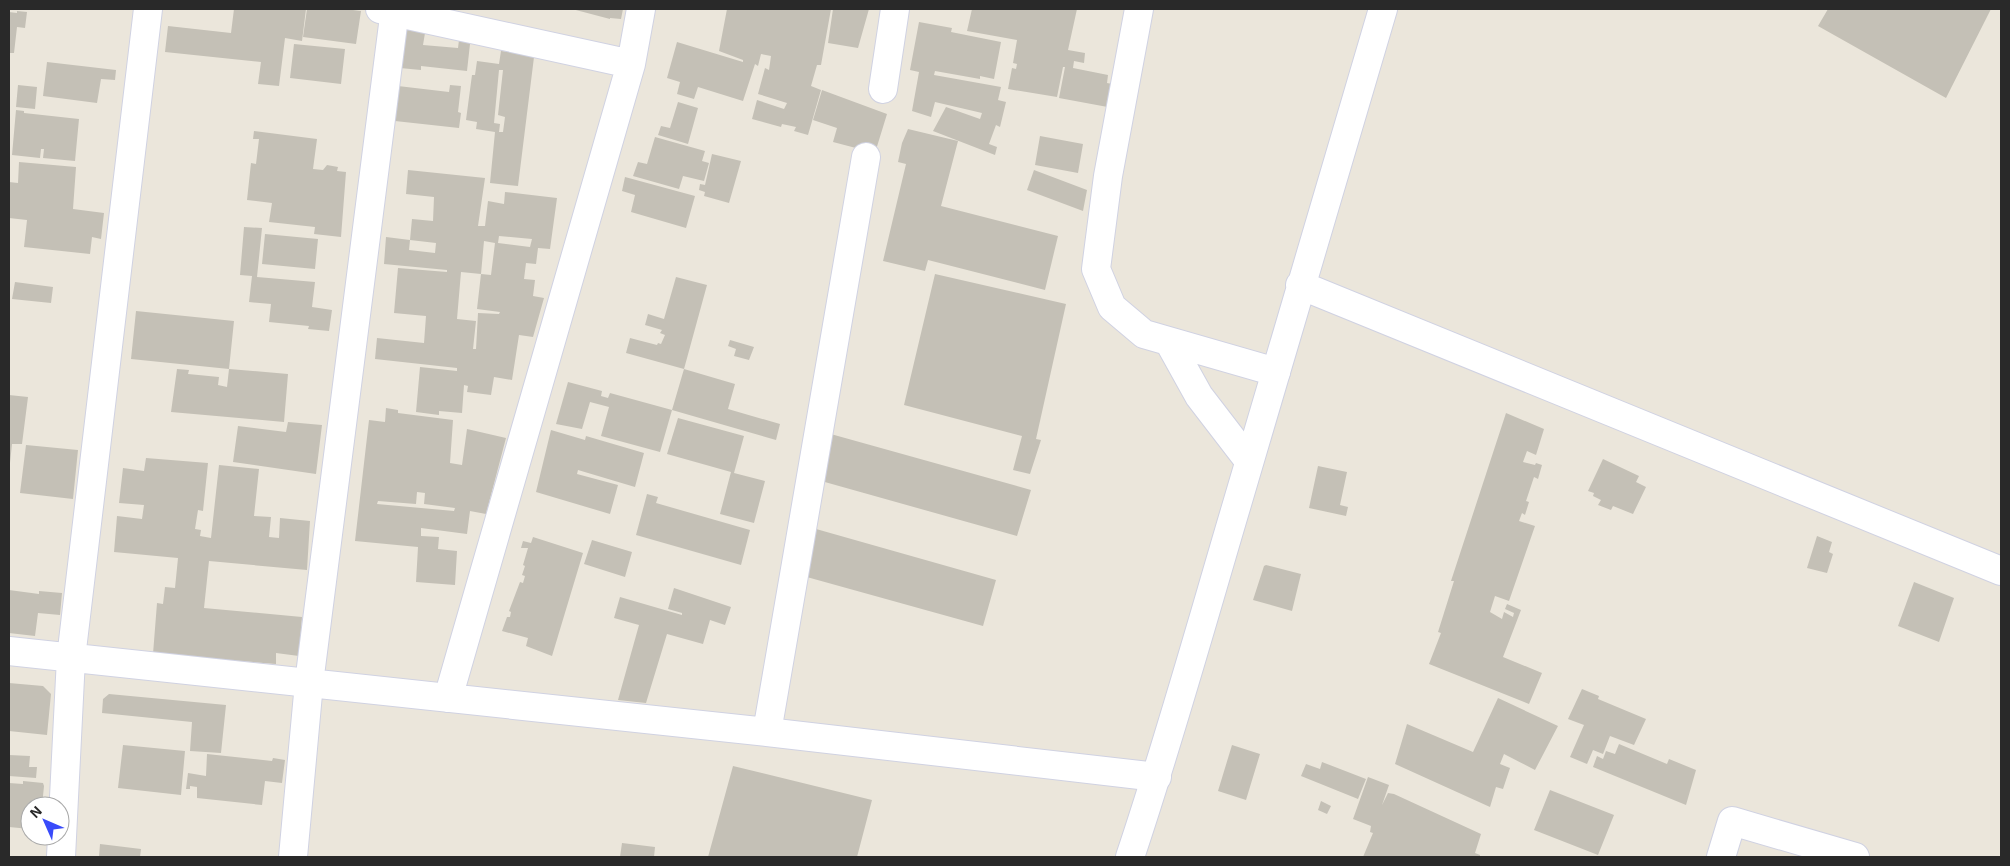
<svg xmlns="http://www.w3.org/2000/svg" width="2010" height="866" font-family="'Exo 2',sans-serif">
<rect width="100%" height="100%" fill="#ebe6db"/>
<!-- building -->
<path fill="#c4c0b6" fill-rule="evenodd" d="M234,9H306L302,41L285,38L279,86L258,84L261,62L165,52L168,26L231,33Z
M307,9H345L361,11L356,44L303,37Z
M572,9H623L621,19L610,18V19Z
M727,9H831L821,65H817L811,86L821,90L808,135L794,131L796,127L782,124L781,127L752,119L757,100L784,109L787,103L758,94L765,68L769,70L771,56L761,54L758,66L755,64L743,101L698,87L694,99L677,94L680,82L667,78L677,42L743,62V60L719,51Z
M833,9H869L858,48L828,43Z
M972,9H1077L1068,50L1085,53L1084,63L1074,61L1073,68L1108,75L1107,83L1117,85L1113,108L1059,98L1065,67H1063L1057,97L1008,89L1012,68L1016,69L1017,64L1013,63L1017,40L967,31Z
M1828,9H1991L1946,98L1818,26Z
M17,11L27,12L25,28L17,27L14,53H9V12L17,13Z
M405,20L436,27L435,35L425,33L423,45L458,48L460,32L471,35L467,71L421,66V70L400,68Z
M919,22L952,28L951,32L1001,42L994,79L980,76V79L935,71L934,75L1001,87L998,100L1006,102L1000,127L996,125L989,144L997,147L995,155L933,131L946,107L980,119L982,113L935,102L931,117L912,111L919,72L910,70Z
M294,44L345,49L341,84L290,78Z
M511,44L535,49L518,186L490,183L495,132L476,129L477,122L466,120L472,75H475L477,61L499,64L501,51L510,52ZM499,70H503L498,115L505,117L503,132H499L500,124L494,123Z
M47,62L116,70L115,80L101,79L97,103L43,96Z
M18,85L37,87L35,109L16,107Z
M450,85L461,86L458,112L461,113L459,128L395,121L398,86L449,92Z
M822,90L887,114L875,153L833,142L837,128L813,120Z
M678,102L698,108L688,144L658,135L661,126L670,128Z
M16,110L24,111V113L79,119L75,161L43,158L44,149H41L40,158L12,155Z
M908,129L958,141L941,206L1058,236L1045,290L928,260L925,271L883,261L906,164L898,162L902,143Z
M254,131L317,139L313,169L323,170L327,165L338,167L337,171L346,172L341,237L314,234L315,227L269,222L272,203L247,200L251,163L256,164L259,139H253Z
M1040,136L1083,144L1078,173L1035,165Z
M655,137L705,151L702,161L709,163L704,181L683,176L679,189L633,176L638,162L647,164Z
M712,154L741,161L729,203L704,196L705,192L699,190L700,184L705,185Z
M19,162L76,167L73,209L104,213L101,239L92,237L90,254L24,247L27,220L9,218V182L18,183Z
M408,170L485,178L478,226H485L488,201L504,204L505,192L557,198L550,249L538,248L536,264L526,263L524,279L535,280L533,296L544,298L533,337L519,335L512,380L494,377L491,395L467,392L468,386L464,385L462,413L439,411V415L416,412L420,367L457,371V368L375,359L377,338L424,343L426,316L394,313L398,268L447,272V270L384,264L386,237L410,240L409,250L435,253L436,243L410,240L412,219L433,221L434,197L406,194ZM499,236L532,239L530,247L498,243ZM484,241L495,243L491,275L481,274L477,309L500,312L499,314L478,313L476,349H473L476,321L457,319L461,272L481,274Z
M1034,170L1087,190L1083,211L1027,190Z
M625,177L695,196L686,228L631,212L635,195L622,191Z
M244,227L262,228L257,277L315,282L312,307L332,310L329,331L308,329L309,326L269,322L271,304L249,302L252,276L240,275Z
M265,234L318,239L315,269L262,264Z
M935,274L1066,304L1036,439L1041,440L1030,474L1013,470L1022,436L904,405Z
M676,277L707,285L684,369L626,353L630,338L657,345L658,343L661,344L665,335L660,333L662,330L645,325L648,314L664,319Z
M15,282L53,287L51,303L12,299Z
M136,311L234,321L229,369L131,359Z
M730,340L754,347L749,360L734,356L736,349L728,346Z
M177,369L189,370L188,374L219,377L218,385L227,387L229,369L288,374L284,422L171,412Z
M684,369L735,384L728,409L780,424L776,440L672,410Z
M568,382L602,391L601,396L608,398L610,393L672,410L660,452L601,436L609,407L590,402L582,429L556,424Z
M9,395L28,397L22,444H12L10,463Z
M386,408L398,410V413L453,420L450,463L462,465L467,429L506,438L486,514L470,511L467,534L421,528V536L439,537L438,549L457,551L455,585L416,582L418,547L355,541L369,420L385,422ZM417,492L425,493L424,504L455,508L454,511L377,504L378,501L416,504Z
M1506,413L1544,429L1536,455L1527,451L1523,462L1535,465L1536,463L1542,465L1538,479L1534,477L1526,501L1529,502L1525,515L1522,513L1519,521L1535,526L1509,601L1495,596L1490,612L1502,619L1504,612L1513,617L1514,613L1505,609L1507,604L1521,610L1503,657L1542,673L1529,704L1429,664L1441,633L1438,632L1454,581H1451Z
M678,418L744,436L734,473L765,481L754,523L720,514L731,472L667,454Z
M288,422L322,425L316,474L233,462L238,426L286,432Z
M551,430L585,440L586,436L644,453L635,487L578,470L577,474L618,485L610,514L536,492Z
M820,431L1031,490L1017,536L807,477Z
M26,445L78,450L73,499L20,493Z
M146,458L208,463L203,511L198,510L195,529L201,530L200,536L211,538L219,465L259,469L254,516L271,517L269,537L279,538L280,518L310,521L307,570L209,561L204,608L302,617L299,656L276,653V664L153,654L157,603L163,604L165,587L175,588L178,558L114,552L117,516L142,519L144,505L119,503L123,468L144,471Z
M1603,459L1639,476L1636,482L1646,487L1633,514L1613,506L1611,510L1598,505L1601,500L1593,496L1594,493L1588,491Z
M1318,466L1347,472L1340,505L1348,507L1346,516L1309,508Z
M647,494L658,497L656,503L750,530L741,565L636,535Z
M802,525L996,580L983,626L796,574Z
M1817,536L1832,542L1829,552L1833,554L1827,573L1807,568Z
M533,537L583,553L552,656L526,646L528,638L502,631L507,617H510L511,612L509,611L520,582L523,583L525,576L522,575L525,566L523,565L528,548H521L523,541L531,543Z
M592,540L632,552L625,577L584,564Z
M1266,565L1301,574L1292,611L1253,600L1264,566Z
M1914,582L1954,598L1939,642L1898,626Z
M674,588L731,607L725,625L710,620L703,644L667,634L646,703L618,700L639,625L614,618L620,597L682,615V613L668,609Z
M9,590L39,594V591L62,593L60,615L38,613L35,636L9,633Z
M9,683L43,686L51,694L47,735L9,731Z
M1582,689L1599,696L1598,699L1646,719L1634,745L1610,736L1603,754L1593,750L1587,764L1570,757L1584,725L1568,719Z
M109,694L226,705L221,753L190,751L192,722L102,713L103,699Z
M1498,698L1558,726L1535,770L1504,754L1500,764L1510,768L1503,789L1496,787L1490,807L1395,764L1407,724L1473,752Z
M1619,744L1667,764L1669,759L1696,770L1686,805L1593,767L1597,756L1603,759L1606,751L1615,754Z
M123,745L185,751L181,795L118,788Z
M1232,745L1260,754L1246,800L1218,791Z
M207,754L272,761L273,758L285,760L282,783L265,781L262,805L197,798V787L190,786V789H186L188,773L206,776Z
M9,755L30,756L29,767H37L36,778L9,776Z
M1322,762L1366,779L1358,799L1301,776L1306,764L1320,769Z
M733,766L872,800L857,857H708Z
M1368,777L1389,785L1382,805L1388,793L1394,794L1481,834L1475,853L1480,855V857H1363L1373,833L1370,832L1371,826L1353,819Z
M23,781L43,783L44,786L42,806H30V829L9,827V783L23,784Z
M1550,790L1614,815L1598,855L1534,830Z
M1321,801L1331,806L1327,814L1318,810Z
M622,843L655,847L654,857H620Z
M100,844L141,849L140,857H99Z"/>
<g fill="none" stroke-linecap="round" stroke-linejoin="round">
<defs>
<path id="street" d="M380,9L631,64
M1139,9L1108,176L1096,269L1112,307L1144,334L1276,372
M883,89L895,9
M1169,342L1199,396L1249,461
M9,651L767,732L1157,777
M448,698L631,64L641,9
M767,732L866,157
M61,857L71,658L148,9
M293,857L309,683L395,9
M1721,857L1732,821L1855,857"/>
<path id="secondary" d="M1300,285L2001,571
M1130,857C1169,741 1202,622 1237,504C1285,339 1333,174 1383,9"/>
</defs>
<!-- street casing -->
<use href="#street" stroke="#d0d2e2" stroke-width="30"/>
<!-- secondary casing -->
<use href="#secondary" stroke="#d0d2e2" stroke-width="30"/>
<!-- street -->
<use href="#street" stroke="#fff" stroke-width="28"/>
<!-- secondary -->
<use href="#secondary" stroke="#fff" stroke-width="28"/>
</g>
<!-- border -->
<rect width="2010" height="866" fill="none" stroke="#292929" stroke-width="20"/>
<!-- north arrow -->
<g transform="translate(45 821) rotate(315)"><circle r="24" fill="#ffffff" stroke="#a9a9a9"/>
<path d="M0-4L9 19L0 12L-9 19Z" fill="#394bfa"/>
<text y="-8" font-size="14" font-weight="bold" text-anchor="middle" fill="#292929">N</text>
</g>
</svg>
